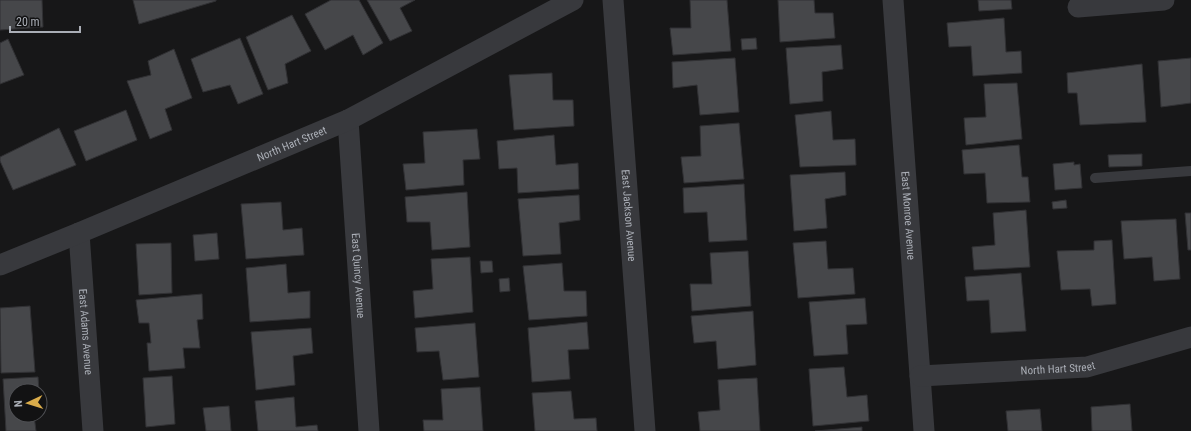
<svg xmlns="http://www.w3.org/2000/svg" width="1191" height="431" font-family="'Roboto Condensed',sans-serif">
<rect width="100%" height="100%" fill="#171718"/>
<!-- building -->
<path fill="#46474a" stroke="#313134" d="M0,0H42L43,27L0,30Z
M133,0H216V1L139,24Z
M331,0H359L383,43L363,55L353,35L325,50L305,14Z
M367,0H415L400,8L412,31L390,41Z
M690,0H727L731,51L673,55L670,28H691Z
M778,0H814L815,13H833L835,38L780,42Z
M978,0H1011L1012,9L979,11Z
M292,15L311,51L285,64L288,83L268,90L246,37Z
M1004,18L1006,52L1021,51L1022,73L973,76L971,46L949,47L947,23Z
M240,38L263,94L238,104L230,85L203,92L191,59Z
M756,38L757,49L742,50L741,39Z
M8,39L24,75L0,84V43Z
M841,45L843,69L822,72L823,101L790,104L786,48Z
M174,49L192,98L165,109L172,130L150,139L127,81L151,75L148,61Z
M735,58L739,112L700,115L697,85L673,88L672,62Z
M1191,58V103L1161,107L1158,61Z
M1142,64L1146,122L1080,125L1077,93H1068L1067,73Z
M552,73L553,100H573L574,126L514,130L509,75Z
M1017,83L1022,139L966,145L964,118L986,117L984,84Z
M126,110L137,140L86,161L74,131Z
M831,111L833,140L855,139L856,165L800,167L795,115Z
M739,123L744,179L684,183L681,157L701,156L700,126Z
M59,128L76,165L13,190L0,161V157Z
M477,129L480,159L463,160L464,185L406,190L403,164L425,163L423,132Z
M554,135L556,165L578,163L579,189L518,193L517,168L499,169L497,141Z
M1019,145L1022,177H1028L1030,202L987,203L985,173L964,174L962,150Z
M1142,154V166L1109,167L1108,155Z
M1074,162V165L1080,164L1082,188L1055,190L1053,164Z
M845,172L846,195L825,199L827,228L794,231L790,175Z
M744,184L747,240L709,242L707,212L684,213L683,188Z
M467,192L470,247L432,250L430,222H407L405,197Z
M579,195L580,220L559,223L561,254L523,256L518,199Z
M1066,200L1067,208L1053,209L1052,202Z
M281,202L283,230L302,228L304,255L246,259L241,204Z
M1026,210L1030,267L974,270L972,247L995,245L993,213Z
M1185,213H1191V250H1188Z
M1176,219L1180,279L1154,281L1152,257L1124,259L1121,221Z
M217,233L219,259L195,261L193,235Z
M1112,240L1116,304L1092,306L1090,289L1061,290L1057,251L1094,250V241Z
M826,241L828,269L853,268L855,294L798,298L793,243Z
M171,243L172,293L139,295L136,244Z
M748,251L751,306L692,311L690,284H712L710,253Z
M470,257L473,312L415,318L413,291L433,289L431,259Z
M480,261H492L493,272L481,273Z
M562,263L564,291H586L587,316L529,320L523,266Z
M286,264L288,293L310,291V318L250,322L246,268Z
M1021,273L1026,331L991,333L989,300L967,301L965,277Z
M509,278L510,291L500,292L499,279Z
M202,294L203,319L197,320L200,348H183L185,368L149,371L147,343H151L149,323H139L136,300Z
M865,298L867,324L846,325L848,354L814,356L809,302Z
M30,306L35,372L1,373L0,308Z
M753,311L756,365L718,369L716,341L694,343L691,316Z
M587,322L589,349L568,350L570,379L532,382L528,328Z
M475,323L479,377L443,380L439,351L417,352L415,328Z
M311,328L313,353L293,356L295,385L256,390L251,332Z
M844,367L847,397L867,395L869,421L813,426L809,369Z
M172,376L175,424L146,427L143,378Z
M38,377L39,391H16V415H34L36,431H6L3,379Z
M757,378L760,431H700L698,412L720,410L718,380Z
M480,387L483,431H424L423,420H443L441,389Z
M571,391L574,419L596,418L597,431H535L532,393Z
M294,397L296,427L317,425L318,431H258L255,401Z
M1130,404L1132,431H1092L1091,407Z
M229,406L231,431H206L203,408Z
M1040,409L1042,431H1008L1006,411Z
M862,427V431H815Z"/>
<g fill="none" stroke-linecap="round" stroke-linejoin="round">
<!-- service -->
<path stroke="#38393d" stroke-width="10" d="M1095,178L1191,171"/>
<!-- minor -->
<g stroke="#38393d" stroke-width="21">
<path id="s1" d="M613,0L645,431"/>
<path id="s2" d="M893,0L924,431"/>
<path d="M1078,7L1164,0"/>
<path id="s3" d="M348,120L369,431"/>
<path id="s4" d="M79,233L93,431"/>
<path id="s5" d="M0,265L79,233L348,120L573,0"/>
<path id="s6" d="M920,376L1087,367L1191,337"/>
</g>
</g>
<g text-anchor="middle" stroke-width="4" stroke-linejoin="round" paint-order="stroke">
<!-- street labels -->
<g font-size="11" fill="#aaaeb6" stroke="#121213">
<text dy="4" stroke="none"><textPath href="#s5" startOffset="316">North Hart Street</textPath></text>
<text dy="4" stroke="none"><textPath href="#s1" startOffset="216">East Jackson Avenue</textPath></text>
<text dy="4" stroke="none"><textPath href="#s2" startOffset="216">East Monroe Avenue</textPath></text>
<text dy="4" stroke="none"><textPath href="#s3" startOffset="156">East Quincy Avenue</textPath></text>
<text dy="4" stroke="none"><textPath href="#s4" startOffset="99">East Adams Avenue</textPath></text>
<text dy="4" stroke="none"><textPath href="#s6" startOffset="138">North Hart Street</textPath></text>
</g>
</g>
<!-- north arrow -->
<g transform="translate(28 403) rotate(266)"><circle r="19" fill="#121213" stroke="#4f5054"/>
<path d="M0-3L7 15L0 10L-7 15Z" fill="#dbad4b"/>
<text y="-6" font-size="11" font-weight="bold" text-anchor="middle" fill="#aaaeb6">N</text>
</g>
<!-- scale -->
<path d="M10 26v6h70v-6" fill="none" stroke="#aaaeb6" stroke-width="2"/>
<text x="16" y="26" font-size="12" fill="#aaaeb6" stroke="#121213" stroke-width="3" paint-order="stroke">20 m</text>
</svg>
